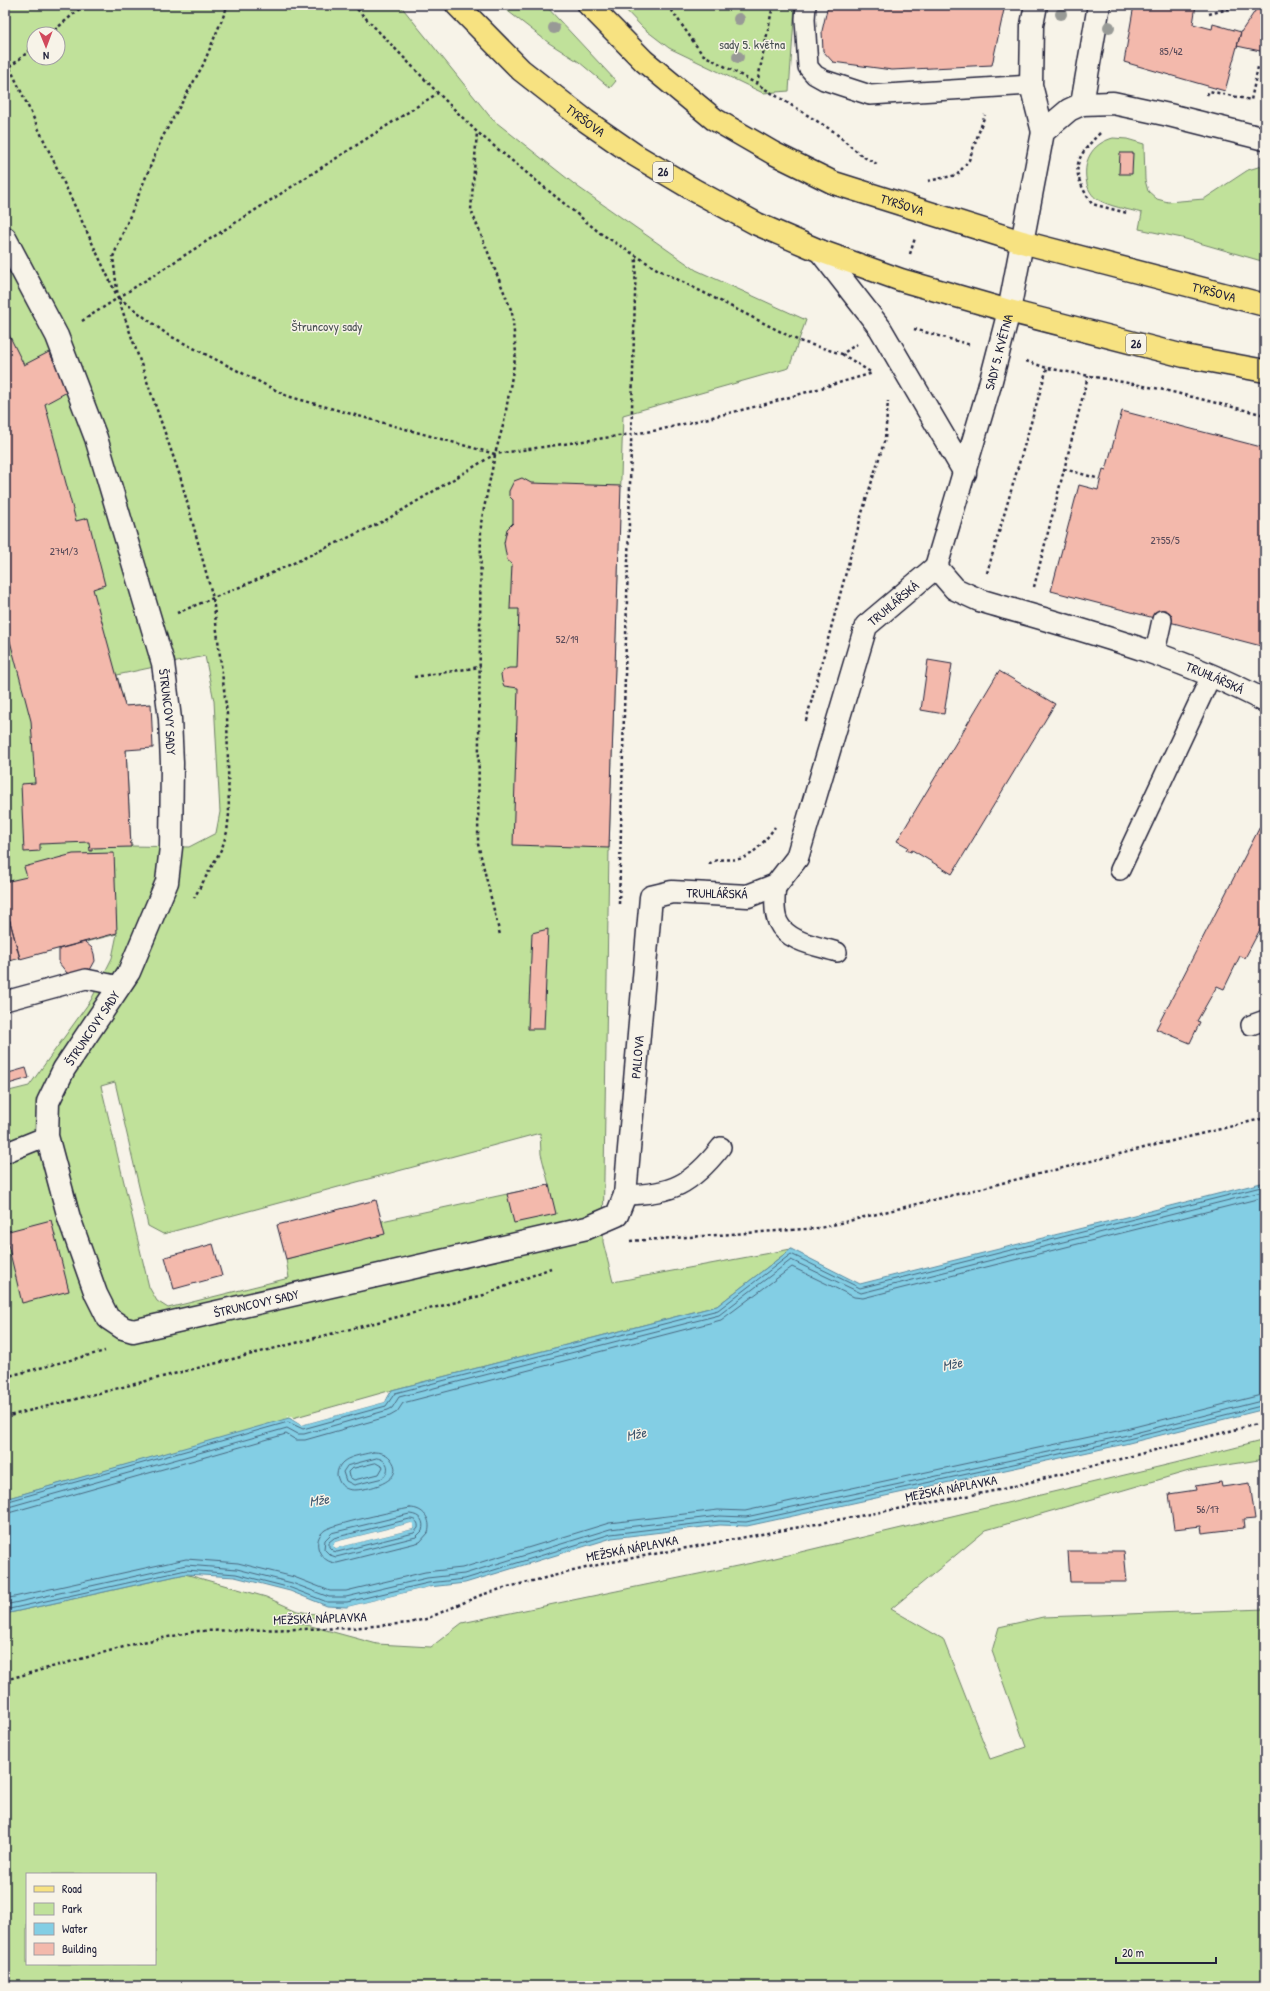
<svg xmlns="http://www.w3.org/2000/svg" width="1270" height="1991" font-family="'Patrick Hand',sans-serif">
<rect width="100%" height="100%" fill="#f7f3e8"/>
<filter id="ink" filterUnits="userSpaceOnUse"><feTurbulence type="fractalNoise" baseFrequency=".025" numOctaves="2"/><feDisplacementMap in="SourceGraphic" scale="8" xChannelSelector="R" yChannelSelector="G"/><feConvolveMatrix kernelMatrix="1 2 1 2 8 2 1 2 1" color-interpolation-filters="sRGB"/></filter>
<g filter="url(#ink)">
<!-- green -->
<path fill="#c0e19a" stroke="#71826a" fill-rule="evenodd" d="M5,5H400L492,119L578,187L696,270L806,320L789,368L623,415L609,848L603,1242L613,1282L791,1249L717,1306L392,1390L5,1499V1092L29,1086L91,1000L112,958L117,934L5,962ZM34,34H58V58H34ZM205,656L214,701L220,812L216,833L189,847L131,846L126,750L151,704L125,706L117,675ZM115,1082L148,1226L163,1234L540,1133L541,1154L549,1185L382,1221L384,1234L286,1259L289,1278L168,1308L157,1301L149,1287L101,1086Z
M500,5H545L616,81L610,88L579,62L549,43Z
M621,5H795L789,91L763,93L669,48L643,28Z
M1113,138L1127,139L1144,144L1145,180L1148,191L1157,199L1168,202L1204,199L1248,170L1265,165V262L1182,238L1139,229L1142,213C1127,209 1110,207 1097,199C1092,196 1088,189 1087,184C1082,162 1091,144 1113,138Z
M1265,1440V1459L1189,1471L986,1530L891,1609L943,1639L990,1759L1026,1747L992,1651L999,1627L1043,1617L1265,1609V1986H5V1614L185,1574L266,1597L297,1611L333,1617L289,1620L377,1644L431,1647L462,1623L771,1559L1175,1463ZM27,1874H155V1964H27Z"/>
<!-- water -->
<path fill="#83cee4" stroke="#5c89a0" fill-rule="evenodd" d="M1265,1182V1409L1125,1444L747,1526L720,1525L612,1538L465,1583L429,1587L347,1607L327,1606L290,1591L235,1577L185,1574L5,1614V1499L289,1418L301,1425L385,1402L392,1390L717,1306L791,1249L860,1284ZM411,1523L414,1527L413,1529L335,1548L334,1543L335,1542Z"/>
<!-- pier -->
<path fill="#f7f3e8" d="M391,1388L385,1402L301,1425L287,1416H290L301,1423L384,1400Z
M411,1523L414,1524L413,1529L336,1548L333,1546L335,1542Z
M429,1587L430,1589L348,1608L347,1607Z"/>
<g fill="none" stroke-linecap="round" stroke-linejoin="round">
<!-- shore -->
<path stroke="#49677f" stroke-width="1" d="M373,1452C379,1452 386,1453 390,1458C405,1476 382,1485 369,1488C354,1491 341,1493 337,1475C338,1456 359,1456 373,1452Z
M377,1458C388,1460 391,1469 383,1478L354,1485L346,1481L343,1472L347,1466Z
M376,1463L383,1467L379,1474L354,1480L349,1477L348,1472L351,1469Z
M5,1502L288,1422L303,1429L386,1406L395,1393L718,1310L791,1254L860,1288L1265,1186
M5,1508L287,1428L298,1434H304L388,1410L392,1408L399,1397L719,1315L791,1260L861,1293L1265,1191
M410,1508C424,1508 432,1520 428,1533L420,1542L337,1563C320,1563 310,1541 325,1530C334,1524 395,1511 410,1508Z
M5,1514L286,1434L296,1440H305L390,1416L397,1412L403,1403L721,1320L792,1267L854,1297L863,1298L1265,1197
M410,1514C420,1515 425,1521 422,1531L416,1537L336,1557L330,1555L324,1549L325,1540L332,1533Z
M410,1519C416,1519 419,1523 418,1528L414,1533L337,1552L333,1551L329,1547V1542L334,1538Z
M5,1599L186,1559L238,1563L294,1577L330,1591H346L425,1572L462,1568L609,1523L718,1510L745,1511L1122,1430L1265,1394
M5,1605L186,1565L237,1569L292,1583L329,1597H346L427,1578L464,1574L610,1529L719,1516L746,1517L1123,1436L1265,1400
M5,1610L186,1570L236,1574L291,1588L327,1602H347L428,1583L465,1579L611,1534L719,1521L746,1522L1124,1440L1265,1405"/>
</g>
<!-- building -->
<path fill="#f3b9ac" stroke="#22223b" d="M828,5H1005L992,65L892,70L833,62L823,51L822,31Z
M1134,5H1196L1193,24L1212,29L1213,24L1241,32L1225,91L1124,62Z
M1259,5H1265V52L1237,46L1241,32Z
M1120,153H1133L1132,174H1119Z
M5,327L24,365L49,352L69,391L45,404L76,521L88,518L105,585L93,589L125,706L151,704L153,748L126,750L131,847L92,848V851H90L89,842L40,844V851L24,852L21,784L35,783L31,721L5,622Z
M1122,411L1265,448V647L1051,591L1079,485L1098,490L1103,469L1106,470Z
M522,478L531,483L621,486L609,848L513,845L518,688L504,686L502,681L501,674L504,670L509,668H517L519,609H510L512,564L507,560L504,543L507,529L513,523V500L509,496V491L514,481Z
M928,660L952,664L944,714L921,710Z
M999,671L1055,704L952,874L912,850L911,852L906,850L908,847L897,841Z
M1265,817V920L1245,958L1240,956L1224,989L1217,986L1197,1021L1200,1022L1190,1043L1156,1029Z
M114,853L117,933L20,959L5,903V882L27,877L24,867L73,854Z
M5,903L20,958L5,962Z
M548,929L544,1029H528L532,933Z
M85,942L92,948L94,954L95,961L90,970L72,975L67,973L59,963V949Z
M26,1068L29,1078L5,1085V1074Z
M549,1185L556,1214L514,1223L507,1194Z
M376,1200L385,1234L286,1259L277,1225Z
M51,1220L69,1291L22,1303L5,1232Z
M213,1244L222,1276L174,1289L165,1257Z
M1221,1482L1222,1487L1250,1483L1255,1519L1243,1520L1244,1528L1202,1533L1201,1526L1174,1529L1169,1494L1196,1490L1195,1486Z
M1068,1551H1124L1127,1582H1070Z"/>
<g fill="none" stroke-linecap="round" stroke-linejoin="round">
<defs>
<path id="lane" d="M806,5L805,19L808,67L815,75L824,80L870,95L1031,85
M1155,652L1162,620
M1120,870L1211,676
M776,885C775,896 773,911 778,922C787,942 818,946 837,952
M5,1001L86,979L120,986
M1251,1025L1265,1020
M5,1153L47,1136
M625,1195C672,1194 691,1185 721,1147"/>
<g id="street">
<path d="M1036,5L1032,25L1031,85L1043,132"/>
<path d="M1082,104L1099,5"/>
<path id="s1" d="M5,238L57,336L96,438L163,663L170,719L172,763L171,847L167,882L129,972L64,1069L48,1102L47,1136L69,1218L96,1294L108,1318L123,1328L133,1331L587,1228L617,1215L625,1195L651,897L672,892L748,896L776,885L797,858L866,626L936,567"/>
<path d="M820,251L880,328L965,473"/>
<path id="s2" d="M936,567L955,589L979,600C1076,629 1175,653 1265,701"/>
<path id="s3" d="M936,567L989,388L1009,311"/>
</g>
<path id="secondary" d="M1009,311L1043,132L1069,110L1082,104L1113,103L1169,115L1265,139"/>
<g id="primary">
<path id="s4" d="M457,5L521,70L586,121L635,155L694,190L757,224L820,251L901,280L1009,311L1184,356L1265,371"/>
<path id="s5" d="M589,5L644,61L714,119L773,153L834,183L1022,242L1265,305"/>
</g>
</defs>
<!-- lane casing -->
<use href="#lane" stroke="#22223b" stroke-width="22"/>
<!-- street casing -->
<use href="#street" stroke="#22223b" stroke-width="25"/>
<!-- secondary casing -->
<use href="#secondary" stroke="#22223b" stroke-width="25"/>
<!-- primary casing -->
<use href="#primary" stroke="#22223b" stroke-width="25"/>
<!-- path -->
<path stroke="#22223b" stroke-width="2.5" stroke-dasharray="3 3" stroke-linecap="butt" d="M353,5L438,93L477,132L600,233L657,269L799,341L842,354L857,344
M668,5L702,54L757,84L833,131L862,156L877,164
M1209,14L1244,5
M50,34L84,5
M10,68L118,298L180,476L213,598L227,714L229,814L227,832L222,848L194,898
M5,71L34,47
M757,84L773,5
M1207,95L1209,91L1251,100L1258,67L1265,68
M1100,133C1072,161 1071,171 1092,204L1127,213
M928,181L957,175L969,160L985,115
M910,254L915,238
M118,298L438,93
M119,298L168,335L287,396L495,454L504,422L516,353L512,312L471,210L477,132
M82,321L118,298L113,257L162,138L203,65L228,5
M914,329L971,345
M842,354L872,373
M1026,361L1047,368L1160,389L1265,415
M495,455L481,523L478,844L500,935
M1064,469L1100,479
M987,573L1047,368
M1034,587L1088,376
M177,613L259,579L386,520L495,454L659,430L762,405L873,373
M414,677L480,667
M806,721L862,513L885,439L888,401
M709,864C719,856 731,862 743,858C755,854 768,837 775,827
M619,904L636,256
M630,1241L820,1228L1265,1118
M5,1377L105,1351
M5,1417L484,1295L551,1268
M5,1680L138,1643L198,1631L351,1628L409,1623L426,1619L481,1595L504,1588L606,1563L999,1490L1265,1422"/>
<!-- lane -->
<use href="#lane" stroke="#f7f3e8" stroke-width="19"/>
<!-- street -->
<use href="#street" stroke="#f7f3e8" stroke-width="22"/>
<!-- secondary -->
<use href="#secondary" stroke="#f7f3e8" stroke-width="22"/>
<!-- primary -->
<use href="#primary" stroke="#f7e281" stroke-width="22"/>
</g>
<!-- trees -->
<g fill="#989a96">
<circle cx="1061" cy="14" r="6"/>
<circle cx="739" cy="19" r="6"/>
<circle cx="1109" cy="27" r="6"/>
<circle cx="554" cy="28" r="6"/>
<circle cx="738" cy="57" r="6"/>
</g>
</g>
<g text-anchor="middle" stroke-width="3" stroke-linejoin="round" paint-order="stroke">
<!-- number labels -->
<g font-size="11" fill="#564857">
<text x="1171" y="55">85/42</text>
<text x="1165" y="544">2755/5</text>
<text x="64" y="555">2741/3</text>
<text x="567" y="643">52/19</text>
<text x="1208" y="1513">56/17</text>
</g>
<!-- shield labels -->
<g fill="#f7f3e8" stroke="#62616f" stroke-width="1">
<rect x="653" y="162" width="20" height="20" rx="3"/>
<rect x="1126" y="334" width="20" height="20" rx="3"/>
</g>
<g font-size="12" font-weight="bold" fill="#22223b">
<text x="663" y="176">26</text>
<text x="1136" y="348">26</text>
</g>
<!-- park labels -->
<g font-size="13" fill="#4a5253" stroke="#f7f3e8">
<text x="752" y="49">sady 5. května</text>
<text x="327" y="331">Štruncovy sady</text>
</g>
<!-- street labels -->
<g font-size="13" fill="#22223b" stroke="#f7f3e8">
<text dy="5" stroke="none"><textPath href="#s4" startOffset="173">TYRŠOVA</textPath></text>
<text dy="5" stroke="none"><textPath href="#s5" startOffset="377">TYRŠOVA</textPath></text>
<text dy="5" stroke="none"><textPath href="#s5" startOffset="701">TYRŠOVA</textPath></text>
<text dy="5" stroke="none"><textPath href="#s3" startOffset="224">SADY 5. KVĚTNA</textPath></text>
<text dy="5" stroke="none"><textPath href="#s1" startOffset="2439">TRUHLÁŘSKÁ</textPath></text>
<text dy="5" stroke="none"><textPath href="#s2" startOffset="304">TRUHLÁŘSKÁ</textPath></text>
<text dy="5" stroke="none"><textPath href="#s1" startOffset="504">ŠTRUNCOVY SADY</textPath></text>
<text transform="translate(717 893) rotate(1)" y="5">TRUHLÁŘSKÁ</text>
<text transform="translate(92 1028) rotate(-56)" y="5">ŠTRUNCOVY SADY</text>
<text dy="5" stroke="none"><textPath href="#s1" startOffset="1839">PALLOVA</textPath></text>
<text dy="5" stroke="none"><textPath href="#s1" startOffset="1307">ŠTRUNCOVY SADY</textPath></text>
<text transform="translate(951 1488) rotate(-11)" y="5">MEŽSKÁ NÁPLAVKA</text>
<text transform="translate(632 1548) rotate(-11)" y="5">MEŽSKÁ NÁPLAVKA</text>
<text transform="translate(320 1618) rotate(-2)" y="5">MEŽSKÁ NÁPLAVKA</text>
</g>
<!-- water labels -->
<g font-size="14" font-style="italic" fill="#3f566e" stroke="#f7f3e8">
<text transform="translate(952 1364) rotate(-13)" y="5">Mže</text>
<text transform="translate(636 1434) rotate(-13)" y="5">Mže</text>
<text transform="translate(319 1500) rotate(-9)" y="5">Mže</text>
</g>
</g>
<!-- margin -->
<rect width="1270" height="1991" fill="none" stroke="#f7f3e8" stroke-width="20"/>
<rect x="10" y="10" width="1250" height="1971" fill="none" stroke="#22223b" stroke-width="1.5" filter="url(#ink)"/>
<!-- legend -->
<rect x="26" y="1873" width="130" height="92" fill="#f7f3e8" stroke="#a29fa3"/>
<rect x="34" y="1886" width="20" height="6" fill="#f7e281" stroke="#a29fa3"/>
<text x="62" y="1893" font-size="12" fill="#22223b">Road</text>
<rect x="34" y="1903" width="20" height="12" fill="#c0e19a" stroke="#a29fa3"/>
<text x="62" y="1913" font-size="12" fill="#22223b">Park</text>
<rect x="34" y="1923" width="20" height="12" fill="#83cee4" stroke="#a29fa3"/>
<text x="62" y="1933" font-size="12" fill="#22223b">Water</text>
<rect x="34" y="1943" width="20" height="12" fill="#f3b9ac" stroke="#a29fa3"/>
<text x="62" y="1953" font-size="12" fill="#22223b">Building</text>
<!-- north arrow -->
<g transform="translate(46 46) rotate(179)"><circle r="19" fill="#f7f3e8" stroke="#a29fa3"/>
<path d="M0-3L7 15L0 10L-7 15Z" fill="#d1495b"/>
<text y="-6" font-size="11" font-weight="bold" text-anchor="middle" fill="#22223b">N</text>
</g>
<!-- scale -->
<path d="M1116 1957v6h100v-6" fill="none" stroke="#22223b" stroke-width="2"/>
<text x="1122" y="1957" font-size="12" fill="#22223b" stroke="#f7f3e8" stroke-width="3" paint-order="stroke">20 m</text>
</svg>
